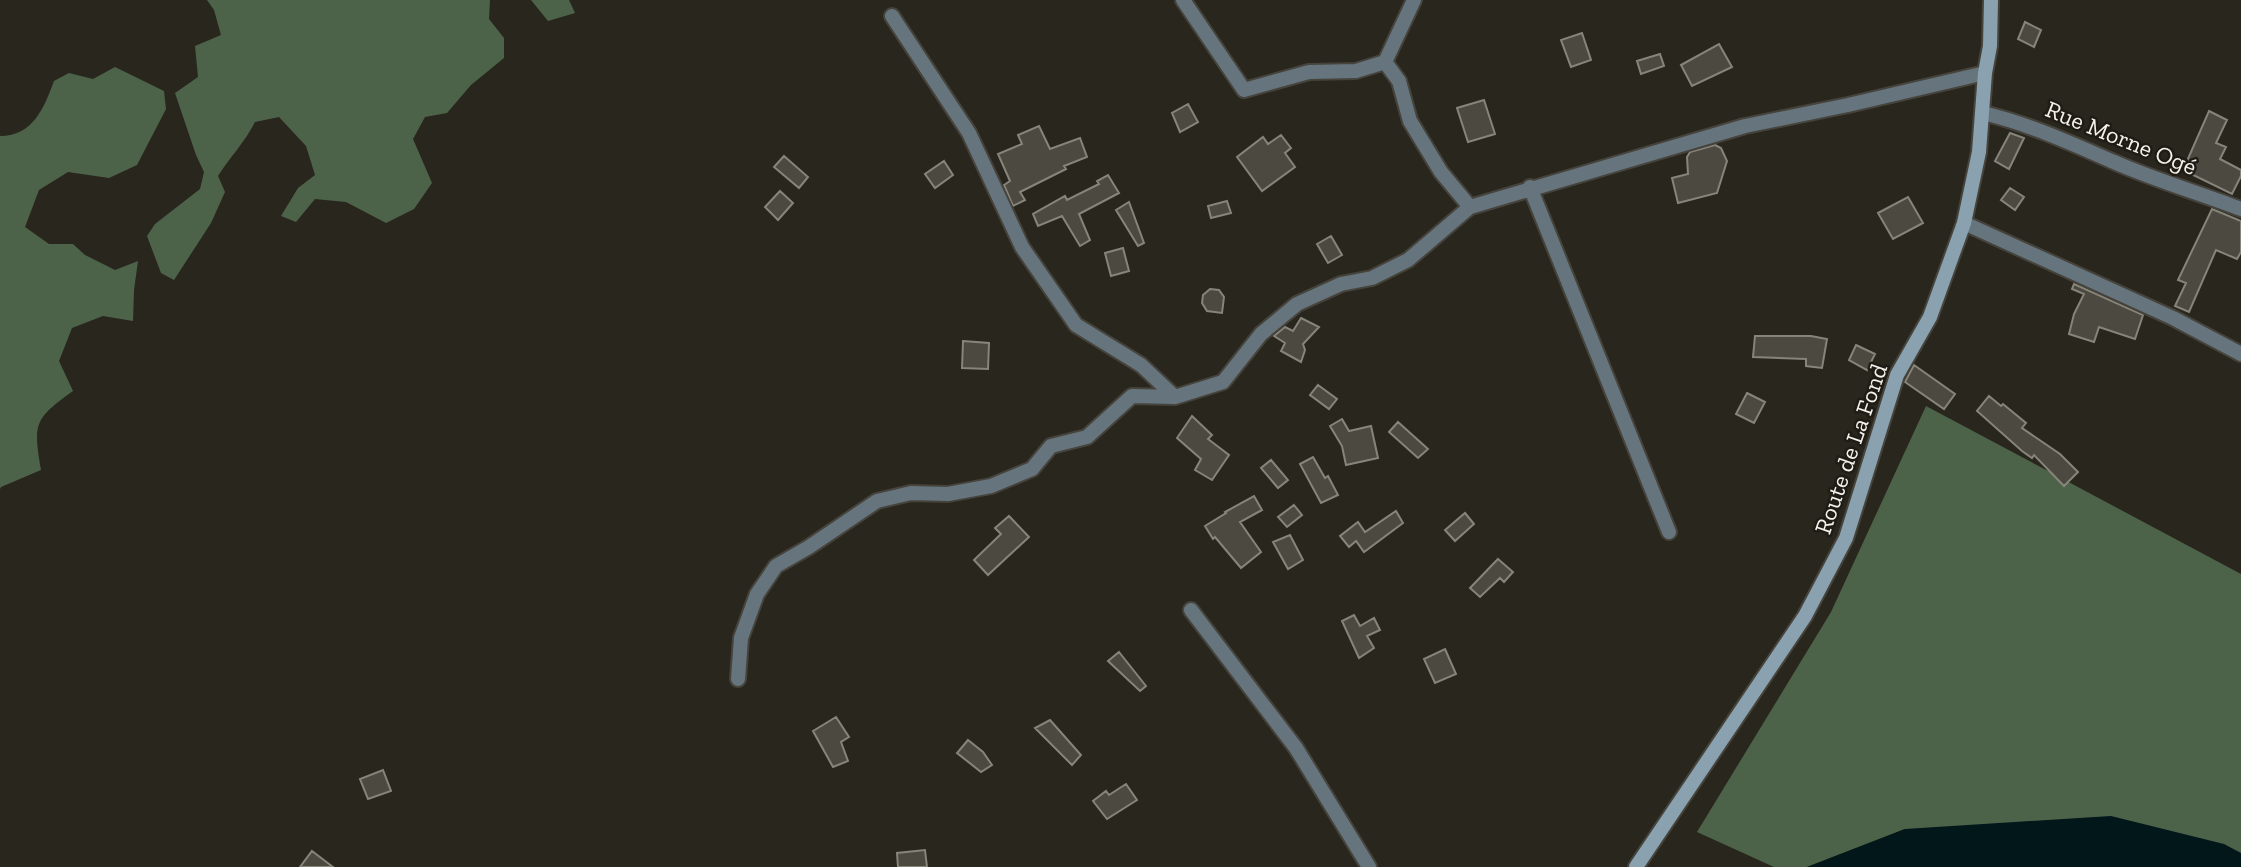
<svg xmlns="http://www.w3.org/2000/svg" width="2241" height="867" font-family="'Zilla Slab',serif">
<rect width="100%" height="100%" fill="#29261e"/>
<!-- forest -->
<path fill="#4d6349" d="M207,0H490L489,19L504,38V58L471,85L447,113L425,117L413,139L432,183L414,209L386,223L346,202L315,199L296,222L281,216L298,188L315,175L306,146L279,117L255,122C245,142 230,157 218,176L225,192L211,223L174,280L161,273L147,236L155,224L200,189L204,172L196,155L175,93L198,77L195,46L221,35L214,10Z
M531,0H569L575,13L548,21Z
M115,67L164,91L166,109L137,165L109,178L68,172L39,190L25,227L49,244H73L85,255L115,270L138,261L134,290L133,321L103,316L72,328L59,361L73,391C34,419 33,423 41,470L1,487L0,489V136C33,136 44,108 54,81L69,73L93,79Z
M1926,406L2241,574V853L1905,829L1807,867H1774L1697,832L1831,612Z"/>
<!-- water -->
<path fill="#02171a" d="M2111,816L2224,844L2241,853V867H1807L1905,829Z"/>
<!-- building -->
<path fill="#4c4940" stroke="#87847a" stroke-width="2" d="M2025,22L2041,30L2034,47L2018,39Z
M1582,33L1591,60L1571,67L1561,40Z
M1719,44L1732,67L1692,86L1681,65Z
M1660,54L1664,66L1641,74L1637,61Z
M1484,100L1495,134L1468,142L1457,108Z
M1188,104L1198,122L1180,132L1172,113Z
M2209,111L2227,120L2216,143L2226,147L2220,159L2241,170V176L2232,194L2183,170Z
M1039,126L1050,149L1080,138L1087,157L1064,166L1066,169L1020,192L1025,200L1013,206L1004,185L1010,181L998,154L1022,144L1018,135Z
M2010,133L2024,138L2009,169L1995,161Z
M1281,135L1291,148L1285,153L1295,167L1262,191L1237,157L1263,137L1268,144Z
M1715,145L1721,148L1727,161L1717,193L1678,203L1672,178L1688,174L1687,157L1690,152Z
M784,156L808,177L799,188L774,167Z
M944,161L953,175L935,188L925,174Z
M1108,175L1119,193L1079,214L1090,240L1080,246L1062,216L1038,226L1033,214L1065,196L1067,200L1099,184L1097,181Z
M2010,188L2024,197L2015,210L2001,200Z
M780,191L793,203L778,220L765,207Z
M1908,197L1923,223L1893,239L1878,213Z
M1227,201L1231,213L1211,218L1208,206Z
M1129,202L1144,243L1138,246L1116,210Z
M2212,209L2241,221V252L2237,259L2216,250L2189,312L2175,306L2186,283L2178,280Z
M1331,236L1342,255L1328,263L1317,244Z
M1123,248L1129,271L1111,276L1105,253Z
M2074,284L2143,315L2135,339L2099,327L2094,342L2069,334L2074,314L2084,294L2072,289Z
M1210,289L1219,290L1224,297L1222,313L1207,311L1202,303L1203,295Z
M1301,318L1319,327L1303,344L1305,350L1301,362L1281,351L1285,343L1274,336L1285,327L1293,331Z
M1755,336H1811L1827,339L1822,368L1806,366V359L1753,357Z
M963,341L989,343L988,369L962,368Z
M1856,345L1875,354L1867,370L1849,360Z
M1914,365L1955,394L1944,409L1905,382Z
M1318,385L1337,399L1329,409L1310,395Z
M1747,393L1765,402L1754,423L1736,414Z
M1989,396L2001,406L2003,404L2026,423L2022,428L2060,454L2078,472L2064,486L2034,455L2032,458L2022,451L1977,411Z
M1192,416L1212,435L1208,439L1229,455L1212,480L1195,470L1201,459L1177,438Z
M1342,419L1349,431L1371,426L1378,458L1346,465L1342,446L1330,426Z
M1398,422L1428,449L1418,458L1389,432Z
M1313,457L1325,478L1328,476L1338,495L1321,503L1300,464Z
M1271,460L1288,480L1278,488L1261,468Z
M1254,496L1262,510L1240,522L1261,552L1241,568L1215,537L1213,539L1205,526L1226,513L1225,512Z
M1294,505L1302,515L1287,527L1278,517Z
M1396,511L1403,523L1364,552L1356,541L1349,547L1340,536L1358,522L1365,532Z
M1465,513L1474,524L1455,541L1445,530Z
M1009,516L1029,537L988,575L974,560L1001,534L995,528Z
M1290,535L1303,560L1288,569L1273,542Z
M1498,559L1513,572L1504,582L1500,578L1480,597L1470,588Z
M1354,615L1360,626L1374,618L1380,630L1367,636L1374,648L1359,658L1342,621Z
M1445,649L1456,674L1435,683L1424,659Z
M1119,652L1146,686L1140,691L1108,661Z
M836,717L849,737L841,742L848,761L833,767L813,731Z
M1050,720L1081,755L1072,765L1035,728Z
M968,740L983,752L992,765L981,772L957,753Z
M383,770L391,791L368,799L360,779Z
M1126,784L1137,800L1107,819L1093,801L1106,791L1109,795Z
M925,850L927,867H898L897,853Z
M312,851L333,867H300Z"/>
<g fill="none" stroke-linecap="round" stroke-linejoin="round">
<defs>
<path id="street" d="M1183,0L1244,90L1309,72L1356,71L1385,62
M1414,0L1385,62L1399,81L1410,121L1441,172L1470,207
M892,16L969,133L1022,247L1076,325L1141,365L1175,397L1223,382L1261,334L1297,304L1341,284L1372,278L1408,260L1470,207L1745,126L1848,105L1985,73
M1983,113C2029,124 2071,143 2114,162C2155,180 2199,193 2241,209
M1530,187L1669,532
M1964,223L2173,318L2241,354
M1191,610L1296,748L1369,867
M738,679L741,638L757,594L776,566L809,547L877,501L911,493L948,494L991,486L1032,469L1051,446L1087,437L1132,396L1175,397"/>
<path id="secondary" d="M1636,867L1805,616L1846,538L1897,375L1930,317L1964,223L1979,152L1985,73L1990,46L1991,0"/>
</defs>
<!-- street casing -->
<use href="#street" stroke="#45433b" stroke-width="18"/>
<!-- secondary casing -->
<use href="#secondary" stroke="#45433b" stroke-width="18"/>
<!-- street -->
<use href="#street" stroke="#66757d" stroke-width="14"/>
<!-- secondary -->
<use href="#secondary" stroke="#8aa1af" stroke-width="14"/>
</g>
<g text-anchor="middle" stroke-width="5" stroke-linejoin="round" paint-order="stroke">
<!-- street labels -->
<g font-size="24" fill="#f4f2ec" stroke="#1f1c15">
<text transform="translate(2121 138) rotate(22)" y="8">Rue Morne Ogé</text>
<text transform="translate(1851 449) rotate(-71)" y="8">Route de La Fond</text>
</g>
</g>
</svg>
